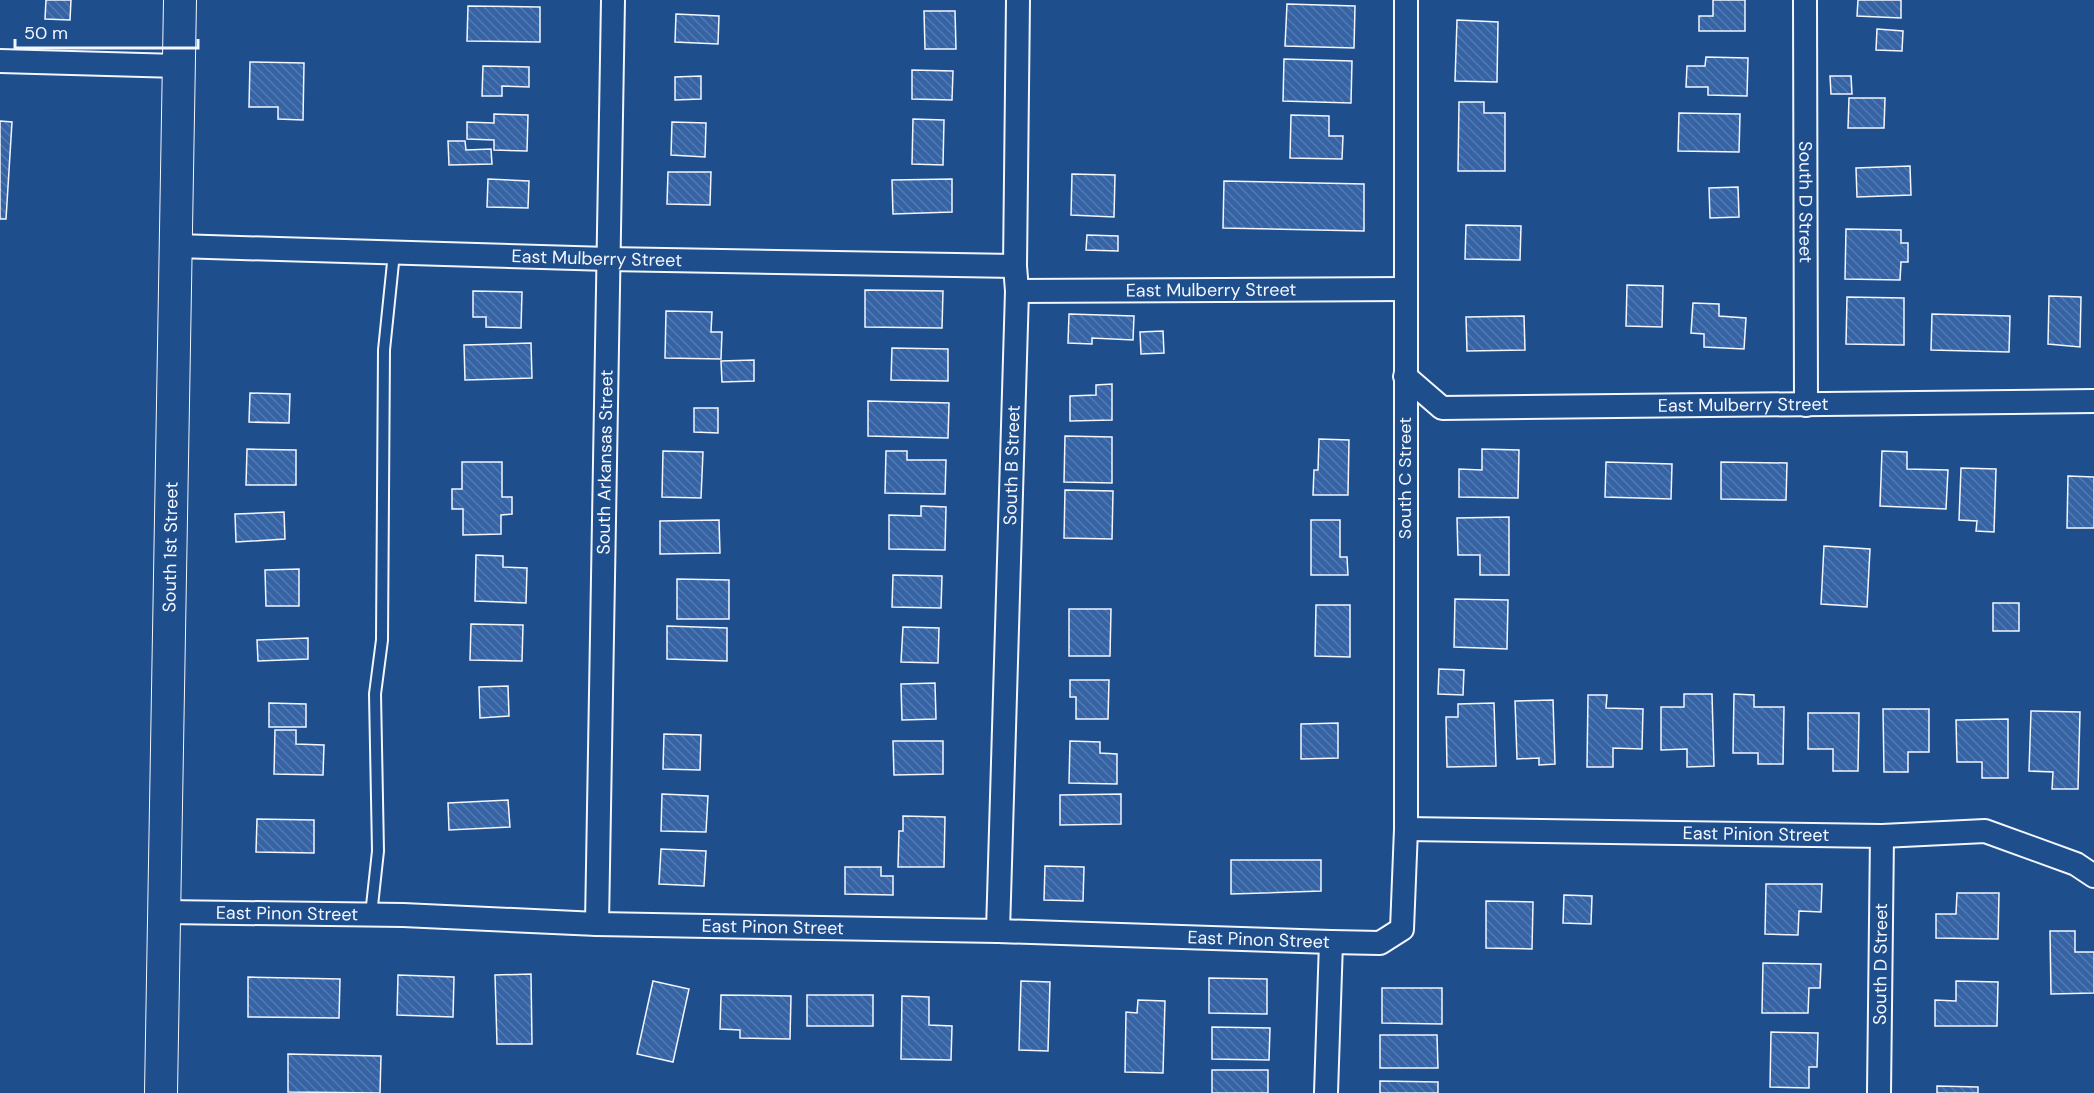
<svg xmlns="http://www.w3.org/2000/svg" width="2094" height="1093" font-family="'DM Sans',sans-serif">
<defs>
<pattern id="building-back-hatch" width="6" height="6" patternUnits="userSpaceOnUse" patternTransform="scale(1.5)"><rect width="6" height="6" fill="#3563a3"/><path d="M-1 5l2 2M0 0l6 6M5-1l2 2" fill="none" stroke="#537ab1"/></pattern>
</defs>
<rect width="100%" height="100%" fill="#1f4e8c"/>
<!-- building -->
<path fill="url(#building-back-hatch)" stroke="#f2f6ff" stroke-width="1.5" d="M46,0H71L70,20L45,19Z
M1713,0H1745V31H1699V16H1713Z
M1858,0H1901V18L1857,16Z
M1287,4L1355,6L1354,48L1285,46Z
M468,6L540,7V42L467,41Z
M924,11H955L956,49H925Z
M676,14L719,16L718,44L675,42Z
M1457,20L1498,22L1497,82L1455,81Z
M1877,29L1903,31L1902,51L1876,50Z
M1706,57L1748,58L1747,96L1708,95V87H1686L1687,66H1705Z
M1284,59L1352,61L1351,103L1283,101Z
M250,62L304,63L303,120L278,119V107H249Z
M483,66L529,67V87L502,86V96H482Z
M912,70L953,71L952,100L912,99Z
M701,76V99L675,100V77Z
M1830,76H1851L1852,94H1831Z
M1849,98H1885L1884,128H1848Z
M1459,102H1484V113H1505V171H1458Z
M1679,113L1740,114L1739,152L1678,151Z
M494,114L528,115L527,151L494,150V140L467,139V122L494,123Z
M1291,115L1329,116V136H1343L1342,159L1290,158Z
M913,119L944,120L943,165L912,164Z
M0,121L12,122L6,219H0Z
M672,122L706,123L705,157L671,155Z
M448,141H465L466,150L491,149L492,164L449,165Z
M1910,166L1911,195L1857,197L1856,168Z
M668,172H711L710,205L667,204Z
M1072,174L1115,175L1114,217L1071,215Z
M488,179L529,181L528,208L487,207Z
M952,179V212L893,214L892,180Z
M1224,181L1364,184V231L1223,228Z
M1738,187L1739,217L1710,218L1709,188Z
M1466,225L1521,226L1520,260L1465,259Z
M1846,229L1901,230V243H1908V262H1901L1900,280L1845,279Z
M1087,235L1118,236V251L1086,250Z
M1627,285L1663,286L1662,327L1626,326Z
M865,290L943,291L942,328L865,327Z
M473,291L522,292L521,328L486,327V317H473Z
M2049,296L2081,297L2080,347L2048,344Z
M1847,297L1904,298V345L1846,344Z
M1693,303L1719,304V316L1746,318L1744,349L1704,347V334L1691,333Z
M666,311L712,312L711,332H722L721,359L665,358Z
M1069,314L1134,316L1133,340L1092,338V344L1068,343Z
M1932,314L2010,316L2009,352L1931,350Z
M1524,316L1525,350L1467,351L1466,317Z
M1163,331L1164,353L1141,354L1140,332Z
M531,343L532,378L465,380L464,345Z
M892,348L948,349V381L891,380Z
M754,360V381L722,382L721,361Z
M1112,384V420L1070,421V396L1096,395V385Z
M250,393L290,394L289,423L249,422Z
M868,401L949,403L948,438L868,436Z
M694,408H718V433L694,432Z
M1065,436L1112,437V483L1064,482Z
M1319,439L1349,440L1348,495H1313L1314,470H1318Z
M247,449L296,450V485H246Z
M1482,449L1519,450L1518,498L1459,497V469L1482,470Z
M663,451L703,452L701,498L662,497Z
M886,451H907V460H946L945,494L885,493Z
M1882,451L1907,452V469L1948,470L1946,509L1880,506Z
M462,462H502V497H512V514L501,515V534L463,535V509H452V489H462Z
M1606,462L1672,464L1671,499L1605,497Z
M1721,462L1787,463L1786,500L1721,499Z
M1961,468L1996,469L1994,532L1976,531L1977,521L1959,520Z
M2068,476L2094,477V528H2067Z
M1065,490L1113,491L1112,539L1064,538Z
M921,506L946,507L945,550L889,549V515L921,516Z
M284,512L285,539L236,542L235,514Z
M1509,517V575H1480V555H1458L1457,518Z
M719,520L720,553L660,554V521Z
M1311,520H1340V557H1347L1348,575H1311Z
M1824,546L1870,549L1867,607L1821,604Z
M476,555L503,556V567L527,568L526,603L475,601Z
M299,569V606H266L265,570Z
M893,575L942,576L941,608L892,607Z
M677,579L729,580V619H677Z
M1455,599L1508,600L1507,649L1454,647Z
M1993,603H2019V631H1993Z
M1316,605H1350V657L1315,656Z
M1069,609H1111L1110,656H1069Z
M471,624L523,625L522,661L470,660Z
M667,626L727,628V661L667,659Z
M903,627L939,628L938,663L901,662Z
M308,638V659L258,661L257,640Z
M1439,669L1464,670L1463,695L1438,694Z
M1070,680H1109L1108,719H1076V697H1070Z
M935,683L936,719L902,720L901,684Z
M508,686L509,716L480,718L479,687Z
M1684,694H1712L1714,766L1687,767V749L1661,750V707H1684Z
M1734,694L1754,695V707H1784L1783,764H1758V753H1733Z
M1588,695H1607L1606,708L1643,709L1642,749L1613,748V767H1587Z
M1553,700L1555,764L1539,765V758L1517,759L1515,701Z
M269,703L306,704V727H269Z
M1494,703L1496,766L1447,767L1446,717H1458V704Z
M1883,709H1929V752H1908V772H1884Z
M2031,711L2080,712L2078,789H2052L2053,772L2029,771Z
M1808,713H1859L1858,771H1833V749H1808Z
M2008,719V778H1982V762H1957L1956,720Z
M1338,723V758L1301,759V724Z
M275,730H296V744L324,745L323,775L274,774Z
M664,734L701,735L700,770L663,769Z
M893,741H943V774L894,775Z
M1070,741L1100,742V753L1117,754V784L1069,783Z
M662,794L708,796L706,832L661,831Z
M1121,794V824L1060,825V795Z
M508,800L510,827L449,830L448,803Z
M903,816L945,817L944,867H898L899,831H903Z
M257,819L314,820V853L256,852Z
M661,849L706,851L704,886L659,884Z
M1231,860H1321V891L1231,894Z
M1045,866L1084,867L1083,901L1044,900Z
M845,867H881V876H893V895L845,894Z
M1766,884H1822L1821,912L1799,911L1798,935L1765,934Z
M1957,893H1999L1998,939L1936,938V914H1956Z
M1564,895L1592,896L1591,924L1563,923Z
M1486,901L1533,902L1532,949L1486,948Z
M2050,931H2075V952H2094V993L2051,994Z
M1763,963L1821,964L1820,988H1809L1808,1013H1762Z
M531,974L532,1044H497L495,975Z
M398,975L454,977L453,1017L397,1015Z
M248,977L340,979L339,1018L248,1017Z
M1209,978L1267,979V1014L1209,1013Z
M653,981L689,989L673,1062L637,1054Z
M1021,981L1050,982L1048,1051L1019,1050Z
M1956,981L1998,982L1997,1026H1935V1000L1956,1001Z
M1382,988H1442V1024L1382,1023Z
M721,995L791,996L790,1039L740,1038V1030L720,1029Z
M807,995H873V1026H807Z
M902,996L929,997V1025L952,1026L951,1060L901,1059Z
M1138,1000L1165,1001L1163,1073L1125,1072L1126,1012L1137,1013Z
M1212,1027L1270,1028L1269,1060L1212,1059Z
M1771,1032L1818,1033L1817,1067H1809V1088L1770,1087Z
M1380,1035H1437L1438,1068H1380Z
M288,1054L381,1056L380,1093L288,1092Z
M1212,1070H1268V1093H1212Z
M1380,1081L1438,1082V1093H1380Z
M1937,1086L1978,1087V1093H1937Z"/>
<g fill="none" stroke-linecap="round" stroke-linejoin="round">
<defs>
<path id="lane" d="M371,915L378,851L375,694L382,640L384,350L394,253"/>
<g id="street">
<path id="s1" d="M1805,0L1806,405"/>
<path d="M0,61L178,66"/>
<path id="s2" d="M177,246L608,259L1015,266"/>
<path id="s3" d="M1017,291L1405,289"/>
<path id="s4" d="M1405,376L1442,408L2094,401"/>
<path id="s5" d="M1406,829L1882,836L1985,831L2076,864L2094,876"/>
<path id="s6" d="M165,912L403,915L597,924L998,931L1331,942L1380,943L1402,929L1406,829V0"/>
<path id="s7" d="M597,924L613,0"/>
<path id="s8" d="M998,931L1017,291L1015,266L1018,0"/>
<path d="M1326,1093L1331,942"/>
<path id="s9" d="M1879,1093L1882,836"/>
</g>
<g id="secondary">
<path id="s10" d="M161,1093L180,0"/>
</g>
</defs>
<!-- lane casing -->
<use href="#lane" stroke="#f2f6ff" stroke-width="14"/>
<!-- street casing -->
<use href="#street" stroke="#f2f6ff" stroke-width="26"/>
<!-- secondary casing -->
<use href="#secondary" stroke="#f2f6ff" stroke-width="34"/>
<!-- lane -->
<use href="#lane" stroke="#1f4e8c" stroke-width="10"/>
<!-- street -->
<use href="#street" stroke="#1f4e8c" stroke-width="22"/>
<!-- secondary -->
<use href="#secondary" stroke="#1f4e8c" stroke-width="32"/>
</g>
<g text-anchor="middle" stroke-width="4.5" stroke-linejoin="round" paint-order="stroke">
<!-- street labels -->
<g font-size="18" fill="#f2f6ff" stroke="#1f4e8c">
<text dy="6" stroke="none"><textPath href="#s1" startOffset="202">South D Street</textPath></text>
<text dy="6" stroke="none"><textPath href="#s2" startOffset="420">East Mulberry Street</textPath></text>
<text dy="6" stroke="none"><textPath href="#s3" startOffset="194">East Mulberry Street</textPath></text>
<text dy="6" stroke="none"><textPath href="#s4" startOffset="350">East Mulberry Street</textPath></text>
<text dy="6" stroke="none"><textPath href="#s7" startOffset="462">South Arkansas Street</textPath></text>
<text dy="6" stroke="none"><textPath href="#s8" startOffset="466">South B Street</textPath></text>
<text transform="translate(1405 478) rotate(-90)" y="6">South C Street</text>
<text dy="6" stroke="none"><textPath href="#s10" startOffset="546">South 1st Street</textPath></text>
<text dy="6" stroke="none"><textPath href="#s5" startOffset="350">East Pinion Street</textPath></text>
<text dy="6" stroke="none"><textPath href="#s6" startOffset="122">East Pinon Street</textPath></text>
<text dy="6" stroke="none"><textPath href="#s6" startOffset="608">East Pinon Street</textPath></text>
<text dy="6" stroke="none"><textPath href="#s6" startOffset="1094">East Pinon Street</textPath></text>
<text dy="6" stroke="none"><textPath href="#s9" startOffset="129">South D Street</textPath></text>
</g>
</g>
<!-- scale -->
<path d="M15 39v9h183v-9" fill="none" stroke="#f2f6ff" stroke-width="3"/>
<text x="24" y="39" font-size="18" fill="#f2f6ff" stroke="#1f4e8c" stroke-width="4.5" paint-order="stroke">50 m</text>
</svg>
